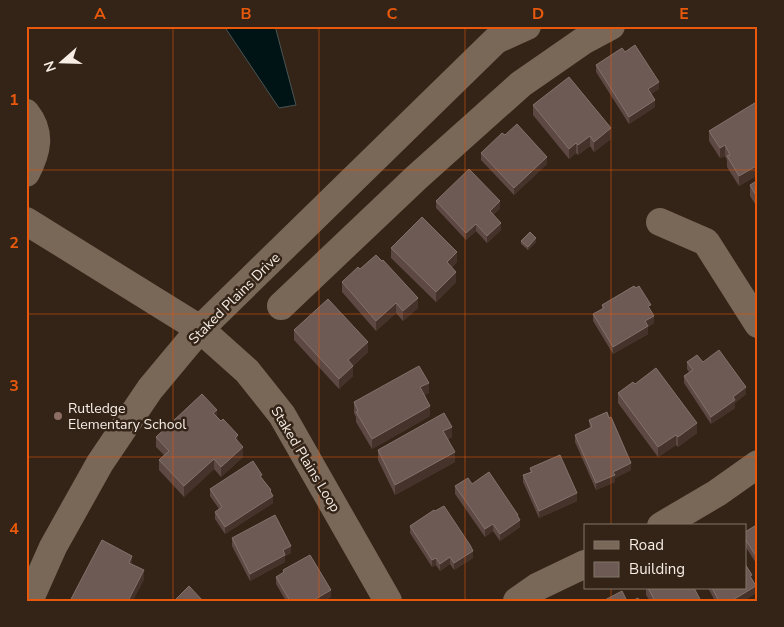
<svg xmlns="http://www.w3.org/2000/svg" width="784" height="627" font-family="'Nunito Sans',sans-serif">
<rect width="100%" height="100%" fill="#332417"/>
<!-- water -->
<path fill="#001416" stroke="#4a5554" d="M224,26H275L296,105L279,108Z"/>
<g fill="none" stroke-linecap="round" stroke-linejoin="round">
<!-- minor -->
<path stroke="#796758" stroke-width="28" d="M26,113C42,133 37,152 26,173
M26,221L200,329L247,371L282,415L388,601
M660,222L706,242L758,324
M281,306L417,177L521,84L583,41L611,26
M661,526L717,493L758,464
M29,601L53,547L100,463L150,389L200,329L496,40L527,26
M517,601L537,587L585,564"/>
</g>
<!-- wall -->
<path fill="#5d4843" d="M625,52L659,89L651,94L655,107L629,124L596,72V65Z
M758,101V175L739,186L727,167V160L725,156L720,158L709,141V131Z
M533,105L611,139L594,152L590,146L578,155L576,153L569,159L533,115Z
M505,135L547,164L514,195L481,160V153Z
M758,180V217L757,215V207L750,196V185Z
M436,201L500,208L493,215L501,230L487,243L476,231L466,240L436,208Z
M521,241L536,242L528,250L521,244Z
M391,248L457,262L452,267L456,282L436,302L391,258Z
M360,269L418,308L403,321L396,313L376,331L342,292V282Z
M602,305L651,311L654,323L648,327V334L613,354L593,321V314L602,309Z
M294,330L368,352L353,366V376L339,389L294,340Z
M687,362H703L746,394L735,403V408L711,424L684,383V376L689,372L687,369Z
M635,384L697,433L678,447L676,445L658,457L618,403V393Z
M429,393L424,395L430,416L372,449L356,422V417L354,413V402Z
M217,417L238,442L243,457L221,477L214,469L184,497L159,470V460L164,455L156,447V437Z
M589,420L631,470L615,478V482L596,490L575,442V435L590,428Z
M452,437L448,439L455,462L395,495L378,460V450Z
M530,468L577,501L539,518L523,482V475L530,472Z
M262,479L271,493L273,503L225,534L215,519V512L219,509L210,496V489Z
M472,484L518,518L520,527L500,541L493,531L485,537L455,494V486Z
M758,524V566L745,546V532Z
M410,526L473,558L454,570L450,564L440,571L436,565L432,567L410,533Z
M232,538L291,553L285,556V562L250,581L232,546Z
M283,570L331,597L324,601H286L276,584V577L283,573Z
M752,579L756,593L743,601H715L708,588H745Z
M646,588H694L701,601H650L646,595Z"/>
<!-- shaded-wall -->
<path fill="#45322a" d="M659,82V89L648,96V89Z
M655,100V107L629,124V117Z
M611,128V139L594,152V142Z
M590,136V146L578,155V145Z
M576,143V153L569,159V149Z
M725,145V156L720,158V148Z
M547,157V164L514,195V188Z
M758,165V175L739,186V176Z
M500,201V208L490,218V211Z
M501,223V230L487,243V236Z
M476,224V231L466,240V233Z
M536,238V242L528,250V247Z
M457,252V262L447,272V262Z
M456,272V282L436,302V292Z
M418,298V308L403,321V311Z
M396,303V313L376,331V321Z
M654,316V323L648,327V334L613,354V347L645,321Z
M368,342V352L348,370V360Z
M353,366V376L339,389V379Z
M429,383V393L420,398V387Z
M746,387V394L735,403V408L711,424V417L733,397Z
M430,406V416L372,449V439Z
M217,410V420L213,413Z
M697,423V433L678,447V437Z
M452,427V437L443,441V431Z
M238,435V445L235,438Z
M676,435V445L658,457V447Z
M243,447V457L221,477V467Z
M455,452V462L395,495V485Z
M214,459V469L184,497V486Z
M631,463V470L615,478V482L596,490V483L613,472Z
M271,490V497L273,496V503L225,534V527Z
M577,493V501L539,518V511Z
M517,515H518V521L520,520V527L500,541V534Z
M493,524V531L485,537V529Z
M291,546V553L285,556V562L250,581V574L283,550Z
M473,551V558L454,570V563Z
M132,556V566L129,563Z
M450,557V564L440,571V564Z
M436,558V565L432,567V560Z
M144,570V580L133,601H128Z
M756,586V593L743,601H731Z
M331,590V597L324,601H312Z"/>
<!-- building -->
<path fill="#6d5a55" stroke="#83716b" d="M635,45L659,82L648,89L655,100L629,117L596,65L622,48L625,52Z
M569,77L611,128L594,142L590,136L578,145L576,143L569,149L533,105Z
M758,101V165L739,176L727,156L730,155L725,145L720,148L709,131Z
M517,124L547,157L514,188L481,153L502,133L505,135Z
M469,169L500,201L490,211L501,223L487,236L476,224L466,233L436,201Z
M758,180V199L750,185Z
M422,217L457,252L447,262L456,272L436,292L391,248Z
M530,232L536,238L528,247L521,241Z
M376,255L382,261L383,260L418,298L403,311L396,303L376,321L342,282L358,267L360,269Z
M634,286L636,288L639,286L651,305L648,306L654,316L645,321L648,326L613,347L593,314L604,308L602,305Z
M328,299L368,342L348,360L353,366L339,379L294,330Z
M719,350L746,387L733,397L735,400L711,417L684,376L693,370L687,362L697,355L703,362Z
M419,366L429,383L420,387L430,406L372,439L356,412L358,411L354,402Z
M656,368L697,423L678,437L676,435L658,447L618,393L633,382L635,384Z
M202,394L217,410L213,413L221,421L223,419L238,435L235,438L243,447L221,467L214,459L184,486L159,460L169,451L156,437Z
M607,412L609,418L611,417L631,463L613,472L615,475L596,483L575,435L592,427L589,420Z
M444,413L452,427L443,431L455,452L395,485L378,450Z
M560,455L577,493L539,511L523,475L532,472L530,468Z
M253,461L262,475L260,476L271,490L270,491L273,496L225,527L215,512L222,507L210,489Z
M489,472L518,515H517L520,520L500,534L493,524L485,529L455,486L468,478L472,484Z
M444,506L470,545L473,551L454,563L450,557L440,564L436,558L432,560L410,526L434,510L435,511Z
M275,515L291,546L283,550L285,555L250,574L232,538Z
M758,524V559L745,539V532Z
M102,540L132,556L129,563L144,570L128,601H70Z
M310,555L331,590L312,601H290L276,577L284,572L283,570Z
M745,564L752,575L750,576L756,586L731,601H719L712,588H745Z
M189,586L203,601H174Z
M648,588H694L701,601H655Z
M622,591L627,601H603Z
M638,598L639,601H632Z"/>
<!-- grid -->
<path fill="none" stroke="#e8590c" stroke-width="1" stroke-opacity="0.55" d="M173,26V601M319,26V601M465,26V601M611,26V526M26,170H758M26,314H758M26,457H758M611,588V601"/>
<!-- markers -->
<circle fill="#8d6e63" stroke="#332417" stroke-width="2" cx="58" cy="416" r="5"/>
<g text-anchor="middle" stroke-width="5" stroke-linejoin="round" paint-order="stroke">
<!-- street labels -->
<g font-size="14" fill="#f7ede5" stroke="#332417">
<text transform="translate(234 298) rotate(-45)" y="5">Staked Plains Drive</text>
<text transform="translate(306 459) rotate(59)" y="5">Staked Plains Loop</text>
</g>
<!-- poi labels -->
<g font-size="14" fill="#f7ede5" stroke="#332417" text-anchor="start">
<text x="68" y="413">Rutledge<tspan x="68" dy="16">Elementary School</tspan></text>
</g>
</g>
<!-- border -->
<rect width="784" height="627" fill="none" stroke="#332417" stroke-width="55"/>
<!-- legend -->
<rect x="584" y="524" width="162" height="65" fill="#332417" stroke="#817469"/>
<rect x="594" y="541" width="25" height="8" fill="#796758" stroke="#817469"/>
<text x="629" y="550" font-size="15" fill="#f7ede5">Road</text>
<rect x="594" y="562" width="25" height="15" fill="#6d5a55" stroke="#817469"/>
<text x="629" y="574" font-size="15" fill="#f7ede5">Building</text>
<!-- north arrow -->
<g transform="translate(62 62) rotate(250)" stroke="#332417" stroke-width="4" paint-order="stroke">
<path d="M0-4L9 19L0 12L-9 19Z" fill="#f7ede5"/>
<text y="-8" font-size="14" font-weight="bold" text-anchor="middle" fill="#f7ede5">N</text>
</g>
<rect x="28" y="28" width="728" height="572" fill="none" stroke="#e8590c" stroke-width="2"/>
<g font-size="16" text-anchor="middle" font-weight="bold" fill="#e8590c">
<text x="100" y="19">A</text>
<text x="246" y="19">B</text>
<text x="392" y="19">C</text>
<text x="538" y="19">D</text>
<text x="684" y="19">E</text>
<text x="14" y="105">1</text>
<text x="14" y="248">2</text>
<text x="14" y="391">3</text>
<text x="14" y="534">4</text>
</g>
</svg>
